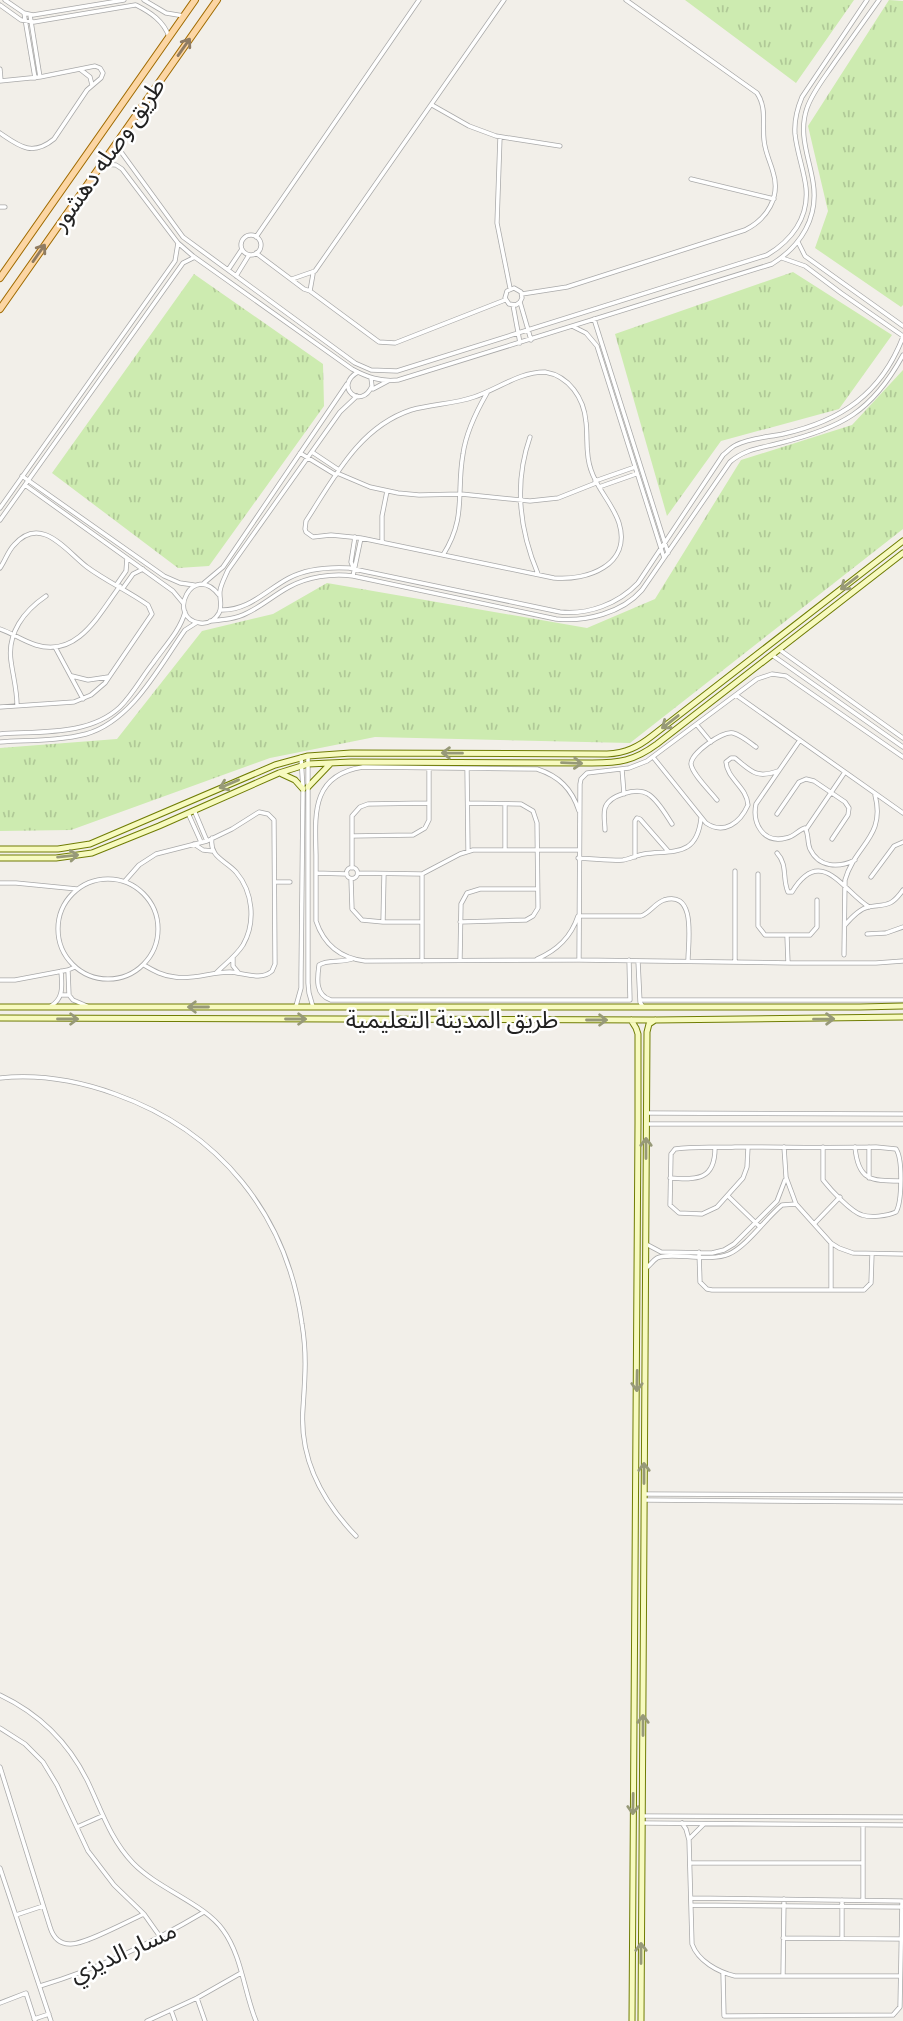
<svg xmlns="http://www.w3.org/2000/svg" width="903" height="2021" font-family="'Roboto Condensed','Noto Sans Arabic',sans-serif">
<defs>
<pattern id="grass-tufts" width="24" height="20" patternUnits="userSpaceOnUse" patternTransform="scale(1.75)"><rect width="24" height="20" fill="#cdebb0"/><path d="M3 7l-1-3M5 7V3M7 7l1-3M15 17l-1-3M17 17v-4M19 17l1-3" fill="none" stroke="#b0c997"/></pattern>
</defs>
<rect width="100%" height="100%" fill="#f2efe9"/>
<!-- grass -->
<path fill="url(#grass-tufts)" d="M685,0H854L796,83Z
M889,0L903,1V305L901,307L815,248L828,211L808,126Z
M793,272L892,335L839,409L721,441L667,516L615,334Z
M194,274L323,364L324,406L209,566L178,568L52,473Z
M903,370V529L630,743L375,737L270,758L71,830L0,831V748L117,739L202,631L273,614L327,583L587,628L655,599L741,460L852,425Z"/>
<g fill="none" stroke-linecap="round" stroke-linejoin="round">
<defs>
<path id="street" d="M5,0L24,13L33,15L124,0
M144,0L166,13L184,16
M0,5L21,20L34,22L135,5
M136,5C150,12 164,21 169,37
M24,13L35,78
M30,15L40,77
M0,69L1,81
M81,70L90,77L92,85
M0,81L40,77L95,66L100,68L103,73L101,78L87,90L54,139C32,157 19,146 0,133
M432,105L469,126L496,136L560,146
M500,137L497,223L510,288
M116,145L183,237L355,363L371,370L397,371L767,255C791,241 809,218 806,188C804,170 797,153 795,134C794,121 797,109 802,97L867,0
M103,164L116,165L122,169L178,243L193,256L352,369C367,377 380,382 398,380L772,264C801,246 819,217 813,182C809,157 798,134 807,108C813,91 825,77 835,62C850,41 864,21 879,0
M691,179L774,199
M0,207H5
M241 245a10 10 0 1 1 20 0a10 10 0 1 1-20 0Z
M256,237L419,0
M798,242L805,256L903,326
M256,253L304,289L310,291
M782,258L805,266L841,293L903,336
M228,270L242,249
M313,274L310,291L379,342L395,343L505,300
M236,276L249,255
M292,279L315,271L504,0
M522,294L567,287L745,230C767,219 781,197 773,172C770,161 765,152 764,140C762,123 767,108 757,93L626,0
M520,302L516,305L509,304L505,298L507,291L514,288L521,292L522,298L520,302L531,340
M513,305L520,343
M594,319L668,553
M574,327L586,333L597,346L664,558
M358,372C333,386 361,411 372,386L371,378
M545,372C569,376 584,398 586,422C588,438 585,454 591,470C597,489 613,504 619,523C632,565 587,581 554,578L361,538L331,535L313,537L306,532L305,529L306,521C334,478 359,427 411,410C432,404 454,404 474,397C498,389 519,372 545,372Z
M373,389L388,381
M530,437C514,483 519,529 538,574
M312,452L339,470
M300,453L336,475
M337,473L370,487L398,493L419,495L461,494L530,501L558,498L596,483
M22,476L164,576L180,583L194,585
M595,481L635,467
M25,485L173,591L183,603
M599,487L636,474
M0,508L175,261L178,243
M0,520L183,263L193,258
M382,541V516L387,491
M443,555C467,517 456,493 463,454C466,432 476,412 487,393
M0,568C5,561 8,551 14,545C41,514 66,551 87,567C106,581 128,591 148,605L152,614L105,683L91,695L74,702L0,707
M354,569L351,562L355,537
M353,576L361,538
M204,583L223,567L347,384
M117,584L126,571L127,558
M123,588L133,574L143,569
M219,595C193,561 165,618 200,623C208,624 215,620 219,613C223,605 219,599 220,591C221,584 225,577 228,570L340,412L357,396
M220,610C249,611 266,590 289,578C308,568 329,567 349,568L560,612C588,615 618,604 638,583L723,455C727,452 731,447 736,445C749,438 769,437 783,434C841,421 881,394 903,337
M210,621C222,620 236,619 247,613C262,606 274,595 289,587C307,577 332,573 353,576L556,619C586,622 622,613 642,590L730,462C745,449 761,448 780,443C841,428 872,412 903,355
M0,629C12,633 23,641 36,645C78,658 99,614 120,586
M55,647L83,699
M780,650L903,738
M772,655L903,747
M72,676L88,680L108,677
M736,695L903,813
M17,705C17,690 13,676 11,661C7,633 24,611 46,596
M697,725L711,742
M0,734C40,731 89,736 120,707C133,694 142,677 153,663C164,647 180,631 185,612
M800,740L756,804C752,823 763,844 786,838C794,837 798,830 805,828C809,834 807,842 810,849C819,868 839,868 855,860
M0,742C28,740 59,741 86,734C132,721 159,667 185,630L196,623
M308,756V983L309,993L313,1007
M653,757L706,823C724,835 740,823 748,805C747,787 727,779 726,762L731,758H735C751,771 756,779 778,771
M467,769L468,851
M622,769L624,794
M717,800C711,792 692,774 691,764C691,753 722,731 733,733C741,735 749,742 756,747
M505,804V850
M194,810L207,841
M579,811C572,789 559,776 537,769L363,767C311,775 315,814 316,855C316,877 316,899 316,921C324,945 340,958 365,961L579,960L791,963H876L903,961
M188,813L201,842
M777,814L799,782L806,779L814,781L845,802L849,808L848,815L832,839
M807,828L845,772
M605,830C605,823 603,815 605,808C609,795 637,787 648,794C658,800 666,815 672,824
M352,836L413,835L425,828L429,820V768
M212,838C209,857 225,860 236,872C253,892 256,922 243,945C236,956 225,964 216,973
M194,844L203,850L212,851
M777,853C788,865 782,878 788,892H792C821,844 843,891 869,907
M635,857V821L637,818L640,819L668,851
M578,858C593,859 609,861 623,860C630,859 637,855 644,854C674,850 697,857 701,818
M346.5 873a5.5 5.5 0 1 1 11 0a5.5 5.5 0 1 1-11 0Z
M352,868V816L360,807L368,804L429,803
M735,871V962
M316,873L347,874
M358,873L422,874L460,854L473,850H578
M422,874V961
M758,874V926L765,935H810L817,927V900
M871,877L894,846L903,842
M58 929a50 50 0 1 1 100 0a50 50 0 1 1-100 0Z
M351,879L352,909L362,920L383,922H422
M125,881L139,865L156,854L207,841L232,829L259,812L268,814L274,820L275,964L272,971C261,981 244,973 230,972C211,972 194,980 175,977C163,976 154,971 144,965
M275,882H290
M0,883H16L77,889
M383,922L384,874
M460,922L526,920L533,916L538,908L537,823L533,811L521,804L468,803
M845,925C851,918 859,909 868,907C887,904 891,907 903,890
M867,934L886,933L903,927
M787,936L788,963
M844,955L845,880C855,845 886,837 875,795
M233,958V966L238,972
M352,959C341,963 327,959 319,965C317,979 315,995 331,1000H630
M537,959C558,950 571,937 578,916H641C650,913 655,903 664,900C697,890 688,942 688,961
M460,960L461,904L467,893L480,889H537
M579,960L580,784L581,779L587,773L629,768L647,761L757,679L772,674L786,676L903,757
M629,960L630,1000
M638,961L640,1002L643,1007
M68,970L69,995
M0,980H15L68,970L75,967
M62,995H69L73,1000L87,1006
M640,1000H903
M51,1006C64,998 62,986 61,971
M296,1006L301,988V976L303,789L301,757
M0,1078C39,1074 79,1081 115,1094C219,1131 287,1214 302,1324C307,1354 305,1378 303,1408C299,1459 322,1501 356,1536
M646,1113L903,1114
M646,1124H903
M748,1147L747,1167L743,1178L717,1207L702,1214L679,1213L670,1205L671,1154L675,1149C695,1146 716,1148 735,1147C782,1147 829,1148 876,1147L896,1149C903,1159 902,1202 896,1212C887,1216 871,1218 862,1215C851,1212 830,1189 823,1180V1147
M784,1147L786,1177L796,1204L831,1243L839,1248L853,1253L903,1254
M855,1147C858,1180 870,1181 900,1181
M670,1178C697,1180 715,1180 715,1148
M869,1178V1147
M728,1196L760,1227
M815,1223L840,1197
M646,1244L661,1252L712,1253L724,1250L734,1244L777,1201L785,1180
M699,1252L700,1282L707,1289L712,1290H864L871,1283L872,1254
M645,1269C650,1266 652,1261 657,1258C670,1251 709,1263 729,1254C747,1246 766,1218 782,1205L796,1204
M831,1289V1243
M644,1494L903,1495
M644,1500L903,1502
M0,1695C38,1713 68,1742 87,1780C101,1809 110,1839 133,1863C158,1889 205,1904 223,1930C242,1956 244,1992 256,2021
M0,1728L25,1744L43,1762L57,1785L88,1851L114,1885L144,1914L161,1938
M0,1767L50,1927C53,1937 59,1944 70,1944C84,1945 128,1921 144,1914
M643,1816L903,1817
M642,1823L903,1825
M682,1823L686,1829L689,1840L692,1944C698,1961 718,1972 735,1976H900
M77,1827L102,1816
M690,1838L704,1824
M690,1863H863
M0,1868L51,2021
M692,1898L901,1901
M863,1899V1825
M691,1905L902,1907
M16,1915L43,1906
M783,1938L901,1939
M842,1938V1900
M723,1973L724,2016L893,2015L900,2007L902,1901
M783,1976L784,1899
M40,1986C100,1968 150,1944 204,1912
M197,1998L205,2021
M0,2003L26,1993L35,2021
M171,2010L175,2021
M34,2019L49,2014
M147,2021L197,1998L241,1973"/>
<path id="secondary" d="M282,774L295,780L303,789
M308,787L330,764
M0,849H58L90,844L275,765L308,756L351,753L607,754C626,753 638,747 652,736L903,541
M0,858H56L92,853L159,826L279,773L308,764L351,762L592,763C619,763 634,761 657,744L903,553
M0,1007H860L903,1006
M0,1018L655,1020L903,1017
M631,1020L636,1028L638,1034V1123L632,2021
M641,2021L647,1032L649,1024L655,1020"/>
<path id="primary" d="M0,278L195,0
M0,309L217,0"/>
</defs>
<!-- street casing -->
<use href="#street" stroke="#a9a9a9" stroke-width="5"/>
<!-- secondary casing -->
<use href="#secondary" stroke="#707d05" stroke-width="7"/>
<!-- primary casing -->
<use href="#primary" stroke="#a06b00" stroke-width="8"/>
<!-- street -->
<use href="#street" stroke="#fff" stroke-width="3.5"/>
<!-- secondary -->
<use href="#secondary" stroke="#f7fabf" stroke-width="5"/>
<!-- primary -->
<use href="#primary" stroke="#fcd6a4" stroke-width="6"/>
</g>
<!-- one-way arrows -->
<defs><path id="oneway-shaft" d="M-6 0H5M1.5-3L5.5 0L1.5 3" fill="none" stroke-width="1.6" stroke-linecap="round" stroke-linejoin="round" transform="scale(1.75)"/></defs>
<g stroke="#8f7c63">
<use href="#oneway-shaft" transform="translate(184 47) rotate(-55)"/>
<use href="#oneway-shaft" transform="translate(39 253) rotate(-55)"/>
</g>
<g stroke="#979978">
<use href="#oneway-shaft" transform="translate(849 583) rotate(142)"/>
<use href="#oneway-shaft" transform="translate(670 722) rotate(142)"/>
<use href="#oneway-shaft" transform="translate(452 753) rotate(-179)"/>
<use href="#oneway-shaft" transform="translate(572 763) rotate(2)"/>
<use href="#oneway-shaft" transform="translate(229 784) rotate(157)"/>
<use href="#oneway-shaft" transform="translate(68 856) rotate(-6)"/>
<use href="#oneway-shaft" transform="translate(198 1007) rotate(-180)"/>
<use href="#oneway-shaft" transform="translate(68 1019)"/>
<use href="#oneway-shaft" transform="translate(296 1019)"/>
<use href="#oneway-shaft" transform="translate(824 1019) rotate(-1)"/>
<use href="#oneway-shaft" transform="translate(597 1020)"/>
<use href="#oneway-shaft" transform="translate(646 1148) rotate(-90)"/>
<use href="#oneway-shaft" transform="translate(637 1381) rotate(91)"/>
<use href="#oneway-shaft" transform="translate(644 1473) rotate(-90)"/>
<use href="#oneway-shaft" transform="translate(643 1725) rotate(-90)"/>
<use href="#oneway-shaft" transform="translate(633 1804) rotate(91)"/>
<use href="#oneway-shaft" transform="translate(641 1953) rotate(-90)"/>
</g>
<g text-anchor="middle" stroke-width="5" stroke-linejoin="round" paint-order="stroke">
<!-- street labels -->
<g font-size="24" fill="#222" stroke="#fff">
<text transform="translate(108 154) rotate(-55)" y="8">طريق وصله دهشور</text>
<text x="452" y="1028">طريق المدينة التعليمية</text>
<text transform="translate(123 1952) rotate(-24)" y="8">مسار الديزي</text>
</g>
</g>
</svg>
